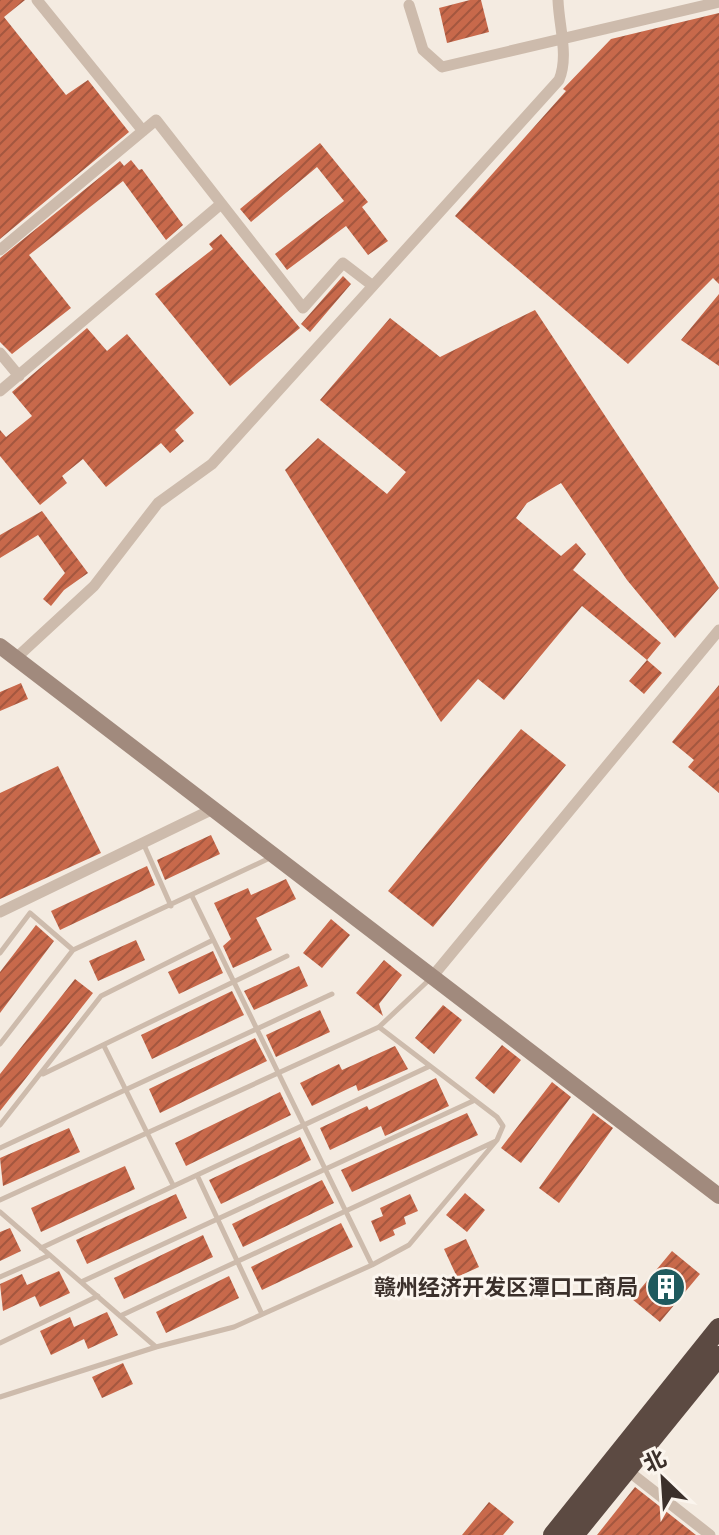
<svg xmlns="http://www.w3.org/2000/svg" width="719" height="1535" font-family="'Exo 2','Noto Sans SC',sans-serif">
<defs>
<pattern id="building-hatch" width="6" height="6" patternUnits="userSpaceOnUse" patternTransform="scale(2)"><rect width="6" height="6" fill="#c8694b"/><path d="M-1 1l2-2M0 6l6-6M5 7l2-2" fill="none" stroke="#a4573f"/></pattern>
</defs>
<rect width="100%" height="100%" fill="#f4ebe1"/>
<!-- building -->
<path fill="url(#building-hatch)" d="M0,0H25L4,17L66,95L88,80L129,132L0,239Z
M470,0H481L489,32L447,43L439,8Z
M719,13V284L713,278L628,364L455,216L566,91L563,89L611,39Z
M320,143L368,202L362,207L388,241L368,255L346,226L287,270L275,254L344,201L317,167L251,222L240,209Z
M131,160L139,170L142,169L183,225L166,240L123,181L29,255L71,308L12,354L0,342V258L120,161L124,166Z
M221,234L300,328L230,386L155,294L213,249L209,244Z
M343,276L351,284L310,332L301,324Z
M719,294V366L681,340Z
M535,310L719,588L675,638L627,580L561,483L527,503L516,518L561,556L576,543L586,554L573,570L661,643L647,660L582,606L504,700L478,679L441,722L285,470L318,438L387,494L406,472L320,400L390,318L440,357Z
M87,328L107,351L127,334L194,413L175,430L184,441L170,453L161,443L106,487L83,459L62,476L67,483L40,505L0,456V430L6,437L32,416L12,392Z
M42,511L88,573L64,590L51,606L43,599L65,573L38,535L0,558V535Z
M647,660L662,673L644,694L629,681Z
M21,683L28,699L0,711V692Z
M719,685V793L688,767L694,760L672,742Z
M521,729L566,765L433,927L388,891Z
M58,766L101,853L0,899V793Z
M211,835L220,854L165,880L157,860Z
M147,866L155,885L60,930L51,911Z
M286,879L296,899L256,918L272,950L233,968L223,946L231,939L214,903L248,888L251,895Z
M331,919L350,935L322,968L303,953Z
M36,925L54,941L0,1013V972Z
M136,940L145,960L98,981L89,961Z
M213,951L223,973L179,994L168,972Z
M384,960L402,975L379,1004L383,1016L356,993Z
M299,966L308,986L254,1010L244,991Z
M75,979L93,993L0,1111V1074Z
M232,991L244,1015L152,1059L141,1035Z
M443,1005L462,1020L434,1054L415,1038Z
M320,1010L330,1032L276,1057L266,1035Z
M255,1038L267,1061L160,1113L149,1089Z
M502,1045L521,1060L494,1094L475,1078Z
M395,1046L408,1069L358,1091L356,1085L312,1106L300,1083L339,1064L342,1070Z
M436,1078L449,1106L385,1136L381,1126L330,1150L320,1128L367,1106L369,1110Z
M552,1082L571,1097L521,1163L501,1148Z
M280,1092L291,1115L186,1166L175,1143Z
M467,1113L478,1135L352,1192L341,1170Z
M593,1113L613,1128L559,1203L539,1188Z
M69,1128L80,1152L3,1186L0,1158Z
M300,1137L311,1160L221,1204L209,1180Z
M125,1166L135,1189L41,1232L31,1208Z
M322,1180L334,1203L243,1247L232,1224Z
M465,1193L485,1210L467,1232L446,1215Z
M176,1194L187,1218L87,1264L76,1240Z
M410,1194L418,1211L404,1217L406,1224L393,1230L395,1235L380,1242L371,1221L383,1216L380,1208Z
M341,1223L353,1247L262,1290L251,1267Z
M10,1228L21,1251L0,1261V1232Z
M203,1235L213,1257L124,1299L114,1278Z
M466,1239L479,1267L457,1277L444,1249Z
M672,1251L700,1274L660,1322L632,1299Z
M59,1271L70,1293L40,1307L35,1296L3,1311L0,1284L22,1274L27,1285Z
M229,1276L239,1298L166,1333L156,1312Z
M107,1312L118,1335L88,1349L84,1339L51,1355L40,1331L70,1317L74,1327Z
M123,1363L133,1384L102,1398L92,1377Z
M635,1487L696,1535H597Z
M489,1502L514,1522L503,1535H462Z"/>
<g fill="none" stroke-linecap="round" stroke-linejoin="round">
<!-- lane -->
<path stroke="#cdbbac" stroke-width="5" d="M144,845L171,906
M192,896L372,1265
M0,953L30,913L73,950
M0,1044L73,950L272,857
M104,1046L173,1185
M43,1074L287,956
M0,1125L101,996L213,940
M0,1148L332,994
M197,1175L261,1312
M0,1200L379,1027L430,979
M0,1212L156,1347
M41,1248L428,1067
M0,1277L50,1255
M81,1282L473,1101
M120,1316L496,1141
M0,1343L98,1296
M0,1397L156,1347L234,1327L372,1265L409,1245L497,1140L503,1126L497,1117L379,1027"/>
<!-- street -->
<path stroke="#cdbbac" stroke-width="11" d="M37,0L143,131
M409,5L423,50L442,67L719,2
M0,250L156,120L303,308L343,263L373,286
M0,353L19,376
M0,391L221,204
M15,659L94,586L158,503L212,464L559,80C569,56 559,27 558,0
M0,912L213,809
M432,977L719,630
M627,1470L710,1535"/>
<!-- secondary -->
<path stroke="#a18a7d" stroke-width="16" d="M0,646L719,1196"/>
<!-- highway -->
<path stroke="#5c4a42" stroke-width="20" d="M553,1535L719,1328
M574,1535L719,1356"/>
</g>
<!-- icons -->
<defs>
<symbol id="building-disc" viewBox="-11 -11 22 22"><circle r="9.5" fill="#1f5a5e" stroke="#fbf5ee"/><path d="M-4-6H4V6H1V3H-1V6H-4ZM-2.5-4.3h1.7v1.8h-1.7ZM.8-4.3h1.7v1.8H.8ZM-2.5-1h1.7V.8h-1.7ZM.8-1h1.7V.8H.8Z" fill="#fff"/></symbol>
</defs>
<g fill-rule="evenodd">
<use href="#building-disc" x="644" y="1265" width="44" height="44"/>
</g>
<g text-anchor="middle" stroke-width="6" stroke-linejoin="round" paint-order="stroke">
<!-- poi labels -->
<g font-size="22" font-weight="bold" fill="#3b302b" stroke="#fbf5ee" text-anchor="end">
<text x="638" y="1295">赣州经济开发区潭口工商局</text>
</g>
</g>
<!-- north arrow -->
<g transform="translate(663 1479) rotate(335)" stroke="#fbf5ee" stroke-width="6" paint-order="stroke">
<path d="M0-6L14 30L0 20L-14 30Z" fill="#3b302b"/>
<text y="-12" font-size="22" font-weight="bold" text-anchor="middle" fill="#3b302b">北</text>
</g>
</svg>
